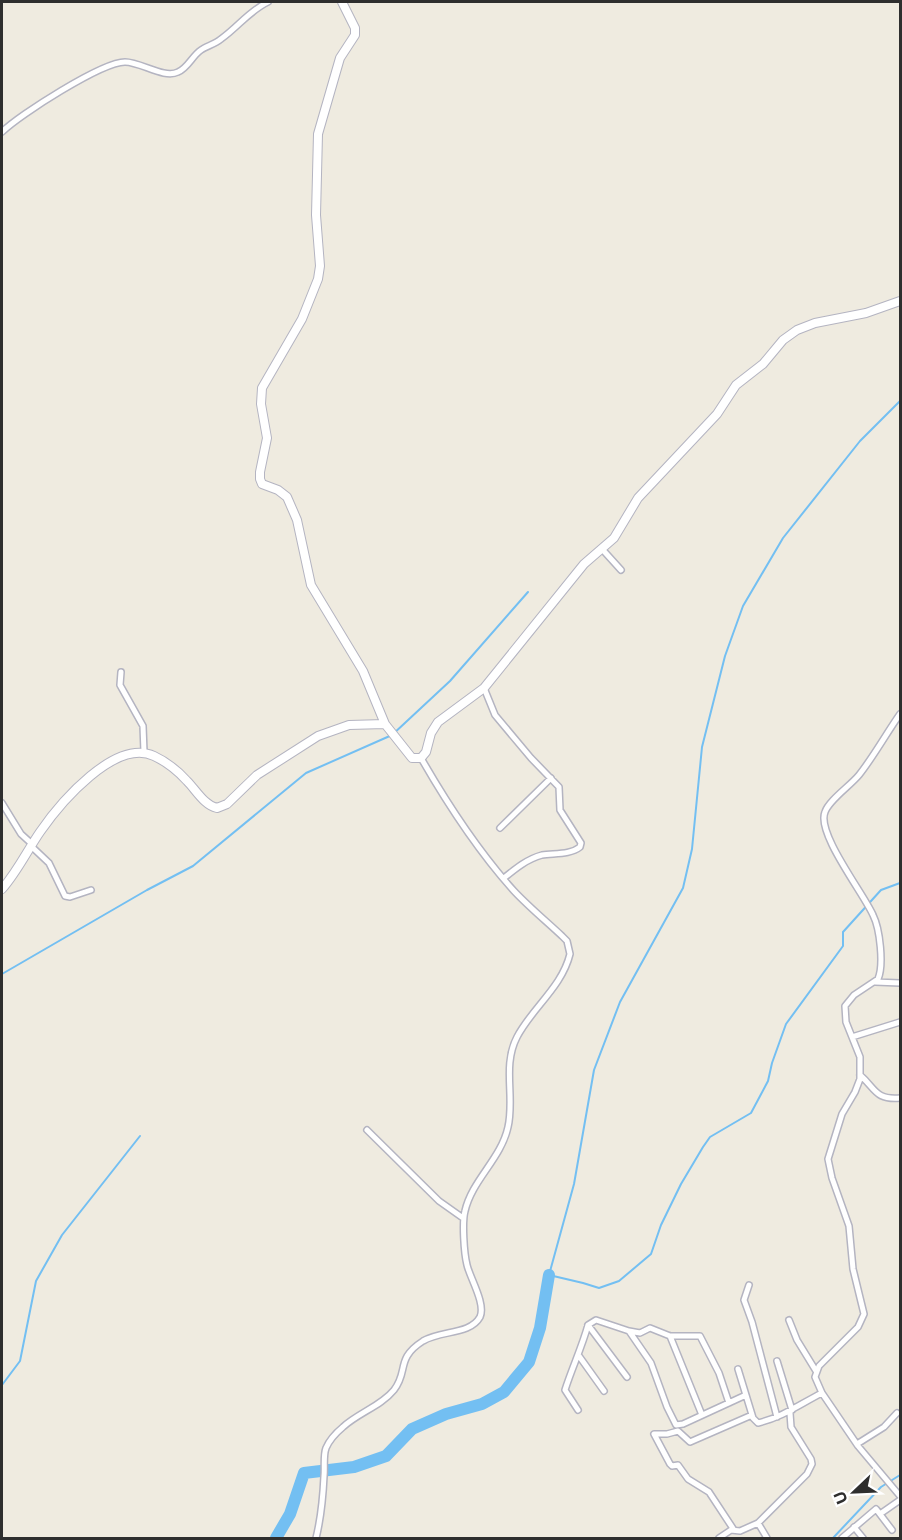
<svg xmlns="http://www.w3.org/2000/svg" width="902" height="1540" font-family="Montserrat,sans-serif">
<rect width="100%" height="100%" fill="#efebe0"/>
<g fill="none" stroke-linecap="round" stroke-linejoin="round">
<!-- stream -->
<path stroke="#73bff2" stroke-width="2" d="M900,401L860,441L783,538L743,606L725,656L702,747L692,849L683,888L620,1002L594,1070L574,1184L549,1275L583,1283L599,1288L619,1281L651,1254L661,1225L681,1184L703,1147L710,1137L751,1113L768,1081L772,1063L786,1024L843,946V932L881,890L900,883
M2,974L147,890L193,866L306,773L392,735L450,681L528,592
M2,1385L20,1361L36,1281L62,1235L140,1136
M833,1538L881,1487L900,1475"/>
<!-- river -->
<path stroke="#73bff2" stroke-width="12" d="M276,1538L290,1514L304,1473L354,1467L386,1456L412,1429L446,1414L482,1404L504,1392L529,1362L540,1328L549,1275"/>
<defs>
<path id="street" d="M2,132C19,115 102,62 125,62C141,62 164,79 178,72C188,68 192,56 201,50C207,46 215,44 221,39C238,27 249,11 268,2
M602,549L621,570
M121,672L120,685L143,726L144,752
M484,688L495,715L531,758L559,787L560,810L581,843L580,847C570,855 554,853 542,855C527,859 515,869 504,878
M900,714C886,734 874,756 859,775C850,786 829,800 825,812C816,833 864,894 873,915C880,929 884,965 878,979L854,995L845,1006L846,1022L860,1057V1079L855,1092L842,1114L828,1159L832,1178L849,1226L853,1269L864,1314L858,1327L819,1366L815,1377L822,1393L858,1446L900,1496
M2,803L21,834L32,844
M500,828L551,778
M31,846L49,863L65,896L70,897L91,890
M875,982L900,983
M852,1037L900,1022
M860,1075C876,1089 875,1100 900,1098
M367,1130L439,1201L463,1218
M749,1285L744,1300L752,1322L777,1417
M789,1320L797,1340L816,1371
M588,1325L627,1377
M629,1331L640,1333L650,1328L670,1336H700L719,1373L729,1403
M670,1336L702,1415
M579,1356L604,1391
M777,1361L792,1410
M738,1369L753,1418L758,1423C783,1417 800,1404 822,1393
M578,1410L565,1390C572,1368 582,1347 588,1325L596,1320L629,1331L651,1363L667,1407L676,1425L683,1424L746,1395
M857,1444L884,1427L897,1413
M880,1514L900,1500
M758,1523L807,1474L812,1464L811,1459L791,1427L790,1413
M854,1527L863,1538
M734,1530L709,1492L688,1479L678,1465L672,1466L670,1464L654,1434H667L678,1431L690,1442L752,1415
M316,1538C321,1518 323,1497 324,1476C325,1468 323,1456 326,1448C329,1441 337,1432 343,1427C358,1413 381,1406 394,1390C409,1371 395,1359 423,1341C441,1330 470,1335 480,1317C486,1304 470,1278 467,1265C464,1253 462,1222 465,1211C472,1180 501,1159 508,1127C515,1097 502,1066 517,1037C532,1008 562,987 570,954L567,941L562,936C546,921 529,907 514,891C478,851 448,805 421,758
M719,1538L731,1530L740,1531L758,1523L767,1538
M842,1538L876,1509L892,1530"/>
<path id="secondary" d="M342,2L355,28V35L340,58L318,134L316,215L320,266L318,279L302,319L262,388L261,404L267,438L260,472V479L262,484L278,490L287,497L297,520L311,585L363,671L385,724L412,758H421L426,752L431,733L438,722L484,688L584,564L614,538L638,498L717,414L736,385L763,364L783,340L797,330L815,323L866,313L900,301
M2,889C17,872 27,851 40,832C60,803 115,738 154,756C167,762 178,771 187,781C196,790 204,805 217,808L227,804L257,775L318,736L349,725L385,724"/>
</defs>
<!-- street casing -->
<use href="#street" stroke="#b4b4c1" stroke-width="8"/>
<!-- secondary casing -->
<use href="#secondary" stroke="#b4b4c1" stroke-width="10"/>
<!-- street -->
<use href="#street" stroke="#fff" stroke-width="5"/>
<!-- secondary -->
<use href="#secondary" stroke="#fff" stroke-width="8"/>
</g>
<!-- border -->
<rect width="902" height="1540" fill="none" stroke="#2e2e2e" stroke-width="6"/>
<!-- north arrow -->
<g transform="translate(854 1492) rotate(247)" stroke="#ffffff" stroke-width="4.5" paint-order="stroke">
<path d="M0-4.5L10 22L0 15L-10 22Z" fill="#2e2e2e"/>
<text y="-9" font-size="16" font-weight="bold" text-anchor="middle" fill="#2e2e2e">U</text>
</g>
</svg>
